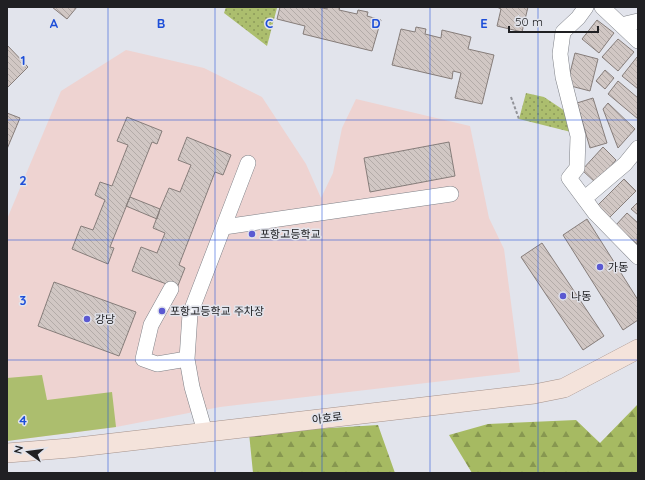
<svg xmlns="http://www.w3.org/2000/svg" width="645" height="480" font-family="Quicksand,'Noto Sans KR',sans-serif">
<defs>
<pattern id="forest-firs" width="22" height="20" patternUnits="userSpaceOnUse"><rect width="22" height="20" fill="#a6ba62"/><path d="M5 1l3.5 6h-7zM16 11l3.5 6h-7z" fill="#879750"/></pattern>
<pattern id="park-dots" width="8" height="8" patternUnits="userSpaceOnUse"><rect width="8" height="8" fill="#acbe6e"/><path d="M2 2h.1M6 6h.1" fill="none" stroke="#8c9a5a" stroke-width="1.8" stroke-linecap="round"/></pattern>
<pattern id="building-back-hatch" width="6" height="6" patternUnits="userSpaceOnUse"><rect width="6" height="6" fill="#d1c7c4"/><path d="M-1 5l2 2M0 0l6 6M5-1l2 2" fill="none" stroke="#b3aba8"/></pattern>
</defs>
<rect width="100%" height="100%" fill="#e2e4ec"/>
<!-- education -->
<path fill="#eed3d1" d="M126,50L204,68L262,97L306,164L321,198L333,173L342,128L356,99L470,126L489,218L504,249L520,372L220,407L116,427L7,441V219L61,91Z"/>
<!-- grass -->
<path fill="#acbe6e" d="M42,375L47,400L112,392L116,427L7,441V378Z"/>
<!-- forest -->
<path fill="url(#forest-firs)" d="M638,404V473H472L449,435L488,424L576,420L600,443Z
M378,425L395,473H253L249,433Z"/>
<!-- park -->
<path fill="url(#park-dots)" d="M226,7L277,8L267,46L224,13Z
M526,93L544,97L571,115V132L519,119Z"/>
<!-- building -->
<path fill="url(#building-back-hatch)" stroke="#867d7a" d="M52,7H77L67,19Z
M280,7H318L327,9V7H340L339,10L357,14L358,10L368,12L367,16L381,20L372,51L303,34L305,26L277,19Z
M497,7H528L522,32L497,26L501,9Z
M597,20L614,33L599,53L582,39Z
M416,27L426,29L425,34L441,38L442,30L471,37L468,49L494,55L482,104L455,98L461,73L453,71L452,79L392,65L401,29L415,32Z
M618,39L634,52L618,71L602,57Z
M7,45L28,67L7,88Z
M575,53L598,59L590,91L567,85Z
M637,57L638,58V89L622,76Z
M605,70L614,78L605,89L596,81Z
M618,81L638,98V119L608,94Z
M593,98L607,143L590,148L577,103Z
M608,103L635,129L618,148L603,109Z
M7,113L20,118L7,149Z
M127,117L162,131L157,144L152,142L110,247L114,248L108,264L72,249L81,226L93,230L105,200L95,195L100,182L112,186L128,145L117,141Z
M187,137L231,155L223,175L215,172L179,265L185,268L177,288L132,271L141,247L157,253L165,233L153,228L160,209L169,188L180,192L191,165L178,160Z
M449,142L455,176L370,192L364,158Z
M603,147L616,160L596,183L582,170Z
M624,179L636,191L608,219L596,207Z
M130,197L160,209L157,219L126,206Z
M638,202V215L631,209Z
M627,213L638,223L637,244L616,225Z
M587,219L638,300V320L623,330L563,235Z
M542,243L604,336L583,350L521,257Z
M54,282L136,312L119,356L38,326Z"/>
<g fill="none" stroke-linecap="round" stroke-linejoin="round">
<defs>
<path id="minor" d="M586,7L578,18L563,32L560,54L563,77L578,136L577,168L569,178L595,213L638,257
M602,7L638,41
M621,25L638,21
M585,198L625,164L638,148
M224,227L451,194
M171,289L151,325L143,359L157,364L187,359
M205,432L192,387L187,359L190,314L248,163"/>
<path id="major" d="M7,453L70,448L534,394L564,388L638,349"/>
</defs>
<!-- minor casing -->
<use href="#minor" stroke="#7e8087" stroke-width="16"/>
<!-- major casing -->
<use href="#major" stroke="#a5928b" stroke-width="20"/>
<!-- path -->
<path stroke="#929399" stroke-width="2" stroke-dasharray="3 2" stroke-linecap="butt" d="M511,97L519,119"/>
<!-- minor -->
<use href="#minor" stroke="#fff" stroke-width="15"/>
<!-- major -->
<use href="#major" stroke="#f4e3db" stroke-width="19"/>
</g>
<!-- grid -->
<path fill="none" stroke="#1d4ed8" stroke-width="1" stroke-opacity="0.55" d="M108,7V473M215,7V473M322,7V473M430,7V473M538,7V473M7,120H638M7,240H638M7,360H638"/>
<!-- markers -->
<g fill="#5b59d1" stroke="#e2e4ec" stroke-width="1.5">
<circle cx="252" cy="234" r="4"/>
<circle cx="600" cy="267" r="4"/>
<circle cx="563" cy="296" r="4"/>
<circle cx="162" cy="311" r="4"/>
<circle cx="87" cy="319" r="4"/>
</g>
<g text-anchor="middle" stroke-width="3" stroke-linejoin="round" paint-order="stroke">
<!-- poi labels -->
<g font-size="11" fill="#202023" stroke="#e2e4ec" text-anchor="start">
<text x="260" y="238">포항고등학교</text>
<text x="608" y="271">가동</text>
<text x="571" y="300">나동</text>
<text x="170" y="315">포항고등학교 주차장</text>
<text x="95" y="323">강당</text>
</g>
<!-- street labels -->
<g font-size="11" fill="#202023" stroke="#e2e4ec">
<text transform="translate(327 418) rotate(-7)" y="4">아호로</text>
</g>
</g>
<g font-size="13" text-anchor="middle" font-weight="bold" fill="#1d4ed8" stroke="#e2e4ec" stroke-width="3" stroke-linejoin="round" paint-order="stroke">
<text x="54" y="28">A</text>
<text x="161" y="28">B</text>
<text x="269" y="28">C</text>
<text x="376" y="28">D</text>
<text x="484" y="28">E</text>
<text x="23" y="65">1</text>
<text x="23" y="185">2</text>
<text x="23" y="305">3</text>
<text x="23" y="425">4</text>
</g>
<!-- border -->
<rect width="645" height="480" fill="none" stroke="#202023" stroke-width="16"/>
<!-- north arrow -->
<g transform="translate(28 452) rotate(284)" stroke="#e2e4ec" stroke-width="3" paint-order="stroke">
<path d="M0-3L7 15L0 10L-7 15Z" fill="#202023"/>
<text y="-6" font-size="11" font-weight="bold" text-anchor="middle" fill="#202023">N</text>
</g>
<!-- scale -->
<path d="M509 26v6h89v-6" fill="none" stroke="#202023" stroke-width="2"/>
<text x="515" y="26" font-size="12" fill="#202023" stroke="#e2e4ec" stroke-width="3" paint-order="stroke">50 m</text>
</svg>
